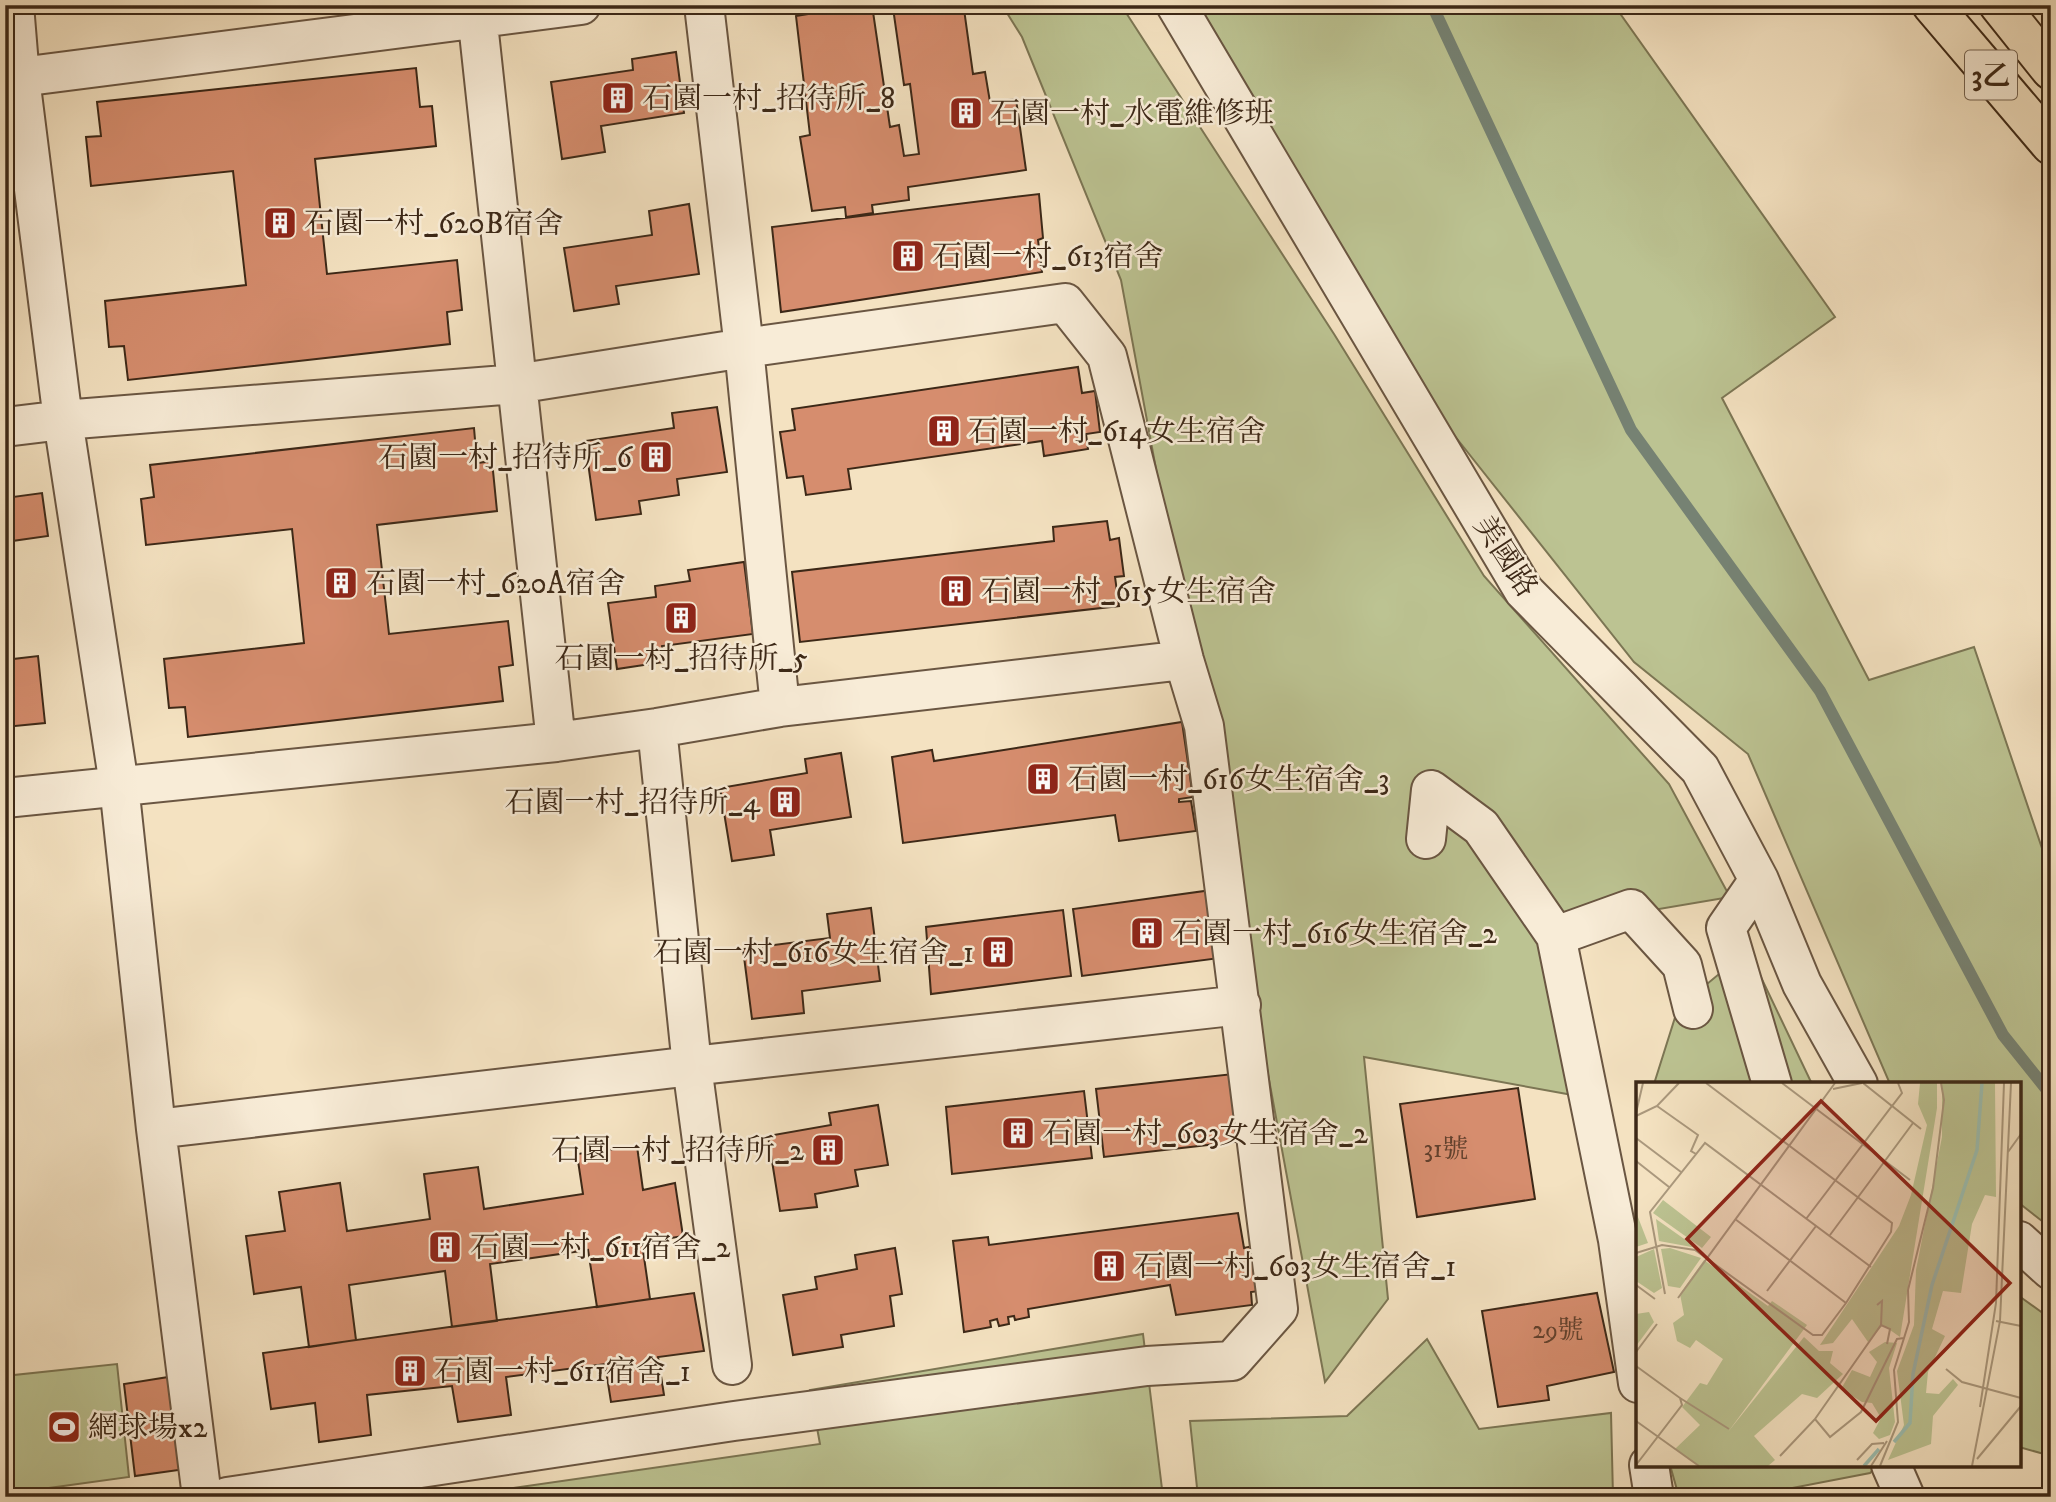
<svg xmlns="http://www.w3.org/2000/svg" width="2056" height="1502" font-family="'IM FELL DW Pica','Noto Serif TC',serif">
<rect width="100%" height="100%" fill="#f4e2c1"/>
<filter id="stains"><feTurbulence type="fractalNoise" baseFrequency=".00286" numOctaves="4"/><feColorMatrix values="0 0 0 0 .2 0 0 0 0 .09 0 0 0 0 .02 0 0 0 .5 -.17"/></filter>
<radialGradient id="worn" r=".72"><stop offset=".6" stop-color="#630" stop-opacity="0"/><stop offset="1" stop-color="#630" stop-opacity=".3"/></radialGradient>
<!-- green -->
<path fill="#bcc392" stroke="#7c7654" stroke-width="2" d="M1002,5H1121L1334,334L1484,576L1669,784L1730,897L1570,924L1578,1096L1364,1057L1388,1299L1325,1382L1121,280L1022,37Z
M1178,5H1614L1835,317L1722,398L1869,680L1974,647L2051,875V1228L2019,1203V1084H1890L1748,754L1634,662L1454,435Z
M1748,950L1812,1084H1654L1678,1008Z
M2019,1296L2051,1319V1456L2019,1447Z
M1143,1334L1163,1497H451L820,1444L810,1390Z
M1427,1339L1479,1429L1611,1413L1613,1497H1198L1190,1421L1347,1416Z
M117,1364L129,1477L5,1494V1376Z
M1670,1465H1879L1870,1473L1746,1497H1679Z"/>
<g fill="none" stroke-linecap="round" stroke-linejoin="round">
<!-- stream -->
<path stroke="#768273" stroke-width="12" d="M1432,5L1631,430L1820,691L2003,1035L2051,1095"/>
</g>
<!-- building -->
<path fill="#d68d6e" stroke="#3c2817" stroke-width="2" d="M826,5H872L890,127L899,125L904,156L919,154L910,84L904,85L893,8L940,5L941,12L964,9L973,74L985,72L990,102L1016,99L1026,170L908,187L909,200L872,205L873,213L846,217L845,207L812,211L800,137L810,135L796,16L827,11Z
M676,52L684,113L601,126L605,152L562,159L551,82L633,70L632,59Z
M416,68L420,107L432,106L436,146L315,159L327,274L457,260L462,310L447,312L450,344L128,380L124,346L109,347L105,301L246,285L233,171L91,186L86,137L101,136L97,102Z
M1039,194L1043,238L1038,240L1042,272L781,312L772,227Z
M689,204L699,274L616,286L619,304L574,311L564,248L652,235L649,211Z
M1078,367L1082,393L1095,391L1100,432L1086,434L1088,449L1044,456L1042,441L848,469L851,489L806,495L803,476L787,478L780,432L795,430L792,409Z
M717,407L727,472L677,479L679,495L639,501L641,514L596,520L585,441L674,428L672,413Z
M474,428L477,463L492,461L497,511L377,525L389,634L508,621L513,665L499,667L503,701L188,737L185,707L169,708L164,659L304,643L292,529L146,545L141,499L154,497L150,465Z
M42,493L48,536L5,542V498Z
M1107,521L1110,540L1119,538L1124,576L1115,577L1119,606L800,642L792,572L1054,541L1053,527Z
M744,562L753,634L662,646L664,662L617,669L608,603L656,597L655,586L690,581L688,570Z
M38,656L45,723L5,727V660Z
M1182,722L1193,797L1179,799V802L1191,801L1196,831L1119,841L1115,815L903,843L892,757L932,750L934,761Z
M841,753L851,817L770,830L774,855L732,861L720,788L807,773L805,759Z
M1212,890L1220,958L1082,976L1073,909Z
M871,908L880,981L802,991L804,1013L752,1019L743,949L830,938L827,914Z
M1063,910L1071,976L931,994L926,927Z
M1233,1074L1242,1141L1104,1157L1096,1089Z
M1518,1088L1535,1199L1417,1217L1400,1104Z
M1084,1091L1092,1158L952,1174L946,1107Z
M878,1105L888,1165L855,1170L858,1186L815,1194L817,1207L780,1211L768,1136L831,1125L829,1113Z
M637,1146L643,1190L675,1183L683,1236L642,1243L650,1299L597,1307L588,1250L490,1264L497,1321L452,1327L445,1271L349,1285L356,1340L309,1347L301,1287L254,1294L246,1236L285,1231L279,1192L340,1183L347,1231L430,1219L424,1174L478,1167L484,1209L583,1194L577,1154Z
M1238,1213L1244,1248L1258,1245L1266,1290L1251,1292L1252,1305L1176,1315L1170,1285L1028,1309L1029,1317L1015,1320L1014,1316L1008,1317L1009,1324L999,1326L997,1319L990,1321L991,1327L964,1332L953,1241L988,1237L989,1245Z
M895,1248L902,1294L890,1296L894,1326L841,1335L843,1347L793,1355L783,1295L817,1289L815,1277L857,1269L855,1255Z
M694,1293L704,1351L658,1357L664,1395L611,1402L605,1364L506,1377L511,1415L458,1422L452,1386L367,1395L371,1435L319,1442L315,1403L271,1409L263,1353Z
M1597,1293L1614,1372L1547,1386L1549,1400L1498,1407L1482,1311Z
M181,1375L193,1468L135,1476L124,1384Z"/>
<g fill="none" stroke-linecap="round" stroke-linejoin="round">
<defs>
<path id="minor" d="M14,5L20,78L63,420L119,785L156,1129L202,1497
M476,5L556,742
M704,5L744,348L780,707
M1176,5L1524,591L1700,769L1759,880L1802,984L1858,1084
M5,79L581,5
M5,427L63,420L516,384L744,348L1065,303L1107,356L1184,660L1204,726L1278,1309L1232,1361L1147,1366L734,1421L227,1497
M657,728L692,1066L732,1365
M5,798L556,742L657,728L780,707L1184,660
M1426,839L1431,790L1481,827L1556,936
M1759,880L1726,928L1772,1084
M156,1129L692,1066L1241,1005
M2019,1241L2051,1270
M1638,1383L1618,1240L1556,936L1631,909L1682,965L1693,1009
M1649,1465L1654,1497
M1891,1465L1905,1497"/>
<path id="major" d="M1932,5L2051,145
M1999,5L2051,70"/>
</defs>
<!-- minor casing -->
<use href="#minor" stroke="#6a5642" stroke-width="42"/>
<!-- major casing -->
<use href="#major" stroke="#3c2817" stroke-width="42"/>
<!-- minor -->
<use href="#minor" stroke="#f8ecd7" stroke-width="38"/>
<!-- major -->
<use href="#major" stroke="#f4e2c1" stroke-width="38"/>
</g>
<!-- icons -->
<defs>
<symbol id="building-square" viewBox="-11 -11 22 22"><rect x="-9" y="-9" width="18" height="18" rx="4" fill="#8f2418" stroke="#f8ecd7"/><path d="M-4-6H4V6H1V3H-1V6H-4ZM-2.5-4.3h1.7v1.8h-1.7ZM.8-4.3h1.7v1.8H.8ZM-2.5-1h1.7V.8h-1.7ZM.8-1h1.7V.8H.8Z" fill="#fff"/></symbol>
<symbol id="stadium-square" viewBox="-11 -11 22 22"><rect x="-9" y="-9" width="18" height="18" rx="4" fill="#8f2418" stroke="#f8ecd7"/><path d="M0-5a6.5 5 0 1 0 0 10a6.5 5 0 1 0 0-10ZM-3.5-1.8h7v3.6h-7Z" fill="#fff"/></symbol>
</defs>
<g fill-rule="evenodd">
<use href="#building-square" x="599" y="79" width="38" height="38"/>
<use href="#building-square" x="947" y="94" width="38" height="38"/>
<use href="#building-square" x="261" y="204" width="38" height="38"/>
<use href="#building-square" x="889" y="237" width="38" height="38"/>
<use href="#building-square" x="925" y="412" width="38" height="38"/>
<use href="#building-square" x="637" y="438" width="38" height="38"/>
<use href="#building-square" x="322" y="564" width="38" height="38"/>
<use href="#building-square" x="937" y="572" width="38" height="38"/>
<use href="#building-square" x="662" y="599" width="38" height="38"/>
<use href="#building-square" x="1024" y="760" width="38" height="38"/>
<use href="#building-square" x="766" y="783" width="38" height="38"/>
<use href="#building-square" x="1128" y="914" width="38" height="38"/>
<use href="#building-square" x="979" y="933" width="38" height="38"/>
<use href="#building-square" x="999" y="1114" width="38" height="38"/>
<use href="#building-square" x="809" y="1131" width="38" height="38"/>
<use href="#building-square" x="426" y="1228" width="38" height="38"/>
<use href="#building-square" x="1090" y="1247" width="38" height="38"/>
<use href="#building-square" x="391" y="1352" width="38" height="38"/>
<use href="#stadium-square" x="45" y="1408" width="38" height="38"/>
</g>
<g text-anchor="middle" stroke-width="5" stroke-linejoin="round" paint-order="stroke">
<!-- number labels -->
<g font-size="26" fill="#62412d">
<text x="1446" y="1157">31號</text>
<text x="1558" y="1338">29號</text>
</g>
<!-- shield labels -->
<rect fill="#f8ecd7" stroke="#746351" stroke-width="2" x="1965" y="50.5" width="52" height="49" rx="5"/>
<g font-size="28" font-weight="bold" fill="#3c2817">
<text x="1991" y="85">3乙</text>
</g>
<!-- poi labels -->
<g font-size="30" fill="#3c2817" stroke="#f8ecd7" text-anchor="start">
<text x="642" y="108">石園一村_招待所_8</text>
<text x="990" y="123">石園一村_水電維修班</text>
<text x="304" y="233">石園一村_620B宿舍</text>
<text x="932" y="266">石園一村_613宿舍</text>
<text x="968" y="441">石園一村_614女生宿舍</text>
<text x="632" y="467" text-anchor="end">石園一村_招待所_6</text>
<text x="366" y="593">石園一村_620A宿舍</text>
<text x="981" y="601">石園一村_615女生宿舍</text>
<text x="681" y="668" text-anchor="middle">石園一村_招待所_5</text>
<text x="1068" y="789">石園一村_616女生宿舍_3</text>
<text x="760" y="812" text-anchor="end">石園一村_招待所_4</text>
<text x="1172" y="943">石園一村_616女生宿舍_2</text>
<text x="974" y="962" text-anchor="end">石園一村_616女生宿舍_1</text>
<text x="1042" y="1143">石園一村_603女生宿舍_2</text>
<text x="804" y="1160" text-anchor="end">石園一村_招待所_2</text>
<text x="470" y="1257">石園一村_611宿舍_2</text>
<text x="1134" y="1276">石園一村_603女生宿舍_1</text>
<text x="434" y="1381">石園一村_611宿舍_1</text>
<text x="88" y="1437">網球場x2</text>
</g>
<!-- street labels -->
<g font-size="30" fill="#3c2817" stroke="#f8ecd7">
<text transform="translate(1506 556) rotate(57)" y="10">美國路</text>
</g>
</g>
<!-- overview -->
<g transform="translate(1636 1082)">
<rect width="385" height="385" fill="#f4e2c1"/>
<path d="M284,1H301V26L264,255L247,243L232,260L216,237L197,261L184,263L263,144L275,113L291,43L282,22ZM306,1H359L360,115L349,113L336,142L325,211L307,209L296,247L309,254L292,290L290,311L303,312L317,297L322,303L297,334L295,362L252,378L268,343L261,289L278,243L280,188L306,55ZM27,118L75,155L66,166L17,131ZM0,130L12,161L0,165ZM20,137L61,166L23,159ZM34,166L65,176L44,206L32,204L25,167ZM18,167L26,206L18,211L0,199V175ZM68,178L132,224L136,219L171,243L92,350L168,255L183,269H197L194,281L207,292L181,316L166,312L118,354L139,378L132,384H63L39,367L64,343L46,325L64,301L71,303L87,277L60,258L54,266L41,259L37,241L48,233L44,212ZM13,230L18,240L0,264V232ZM249,260L261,261L253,286L259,340L254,353L243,357L237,351L245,336L236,321L226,320L205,307L216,288L234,295L241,280L233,270Z" fill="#bcc392"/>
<path fill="none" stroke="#9cbeb0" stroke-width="3.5" d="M258,360L274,341L277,292L296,203L341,68L346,1M228,384L243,367"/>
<path fill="none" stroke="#aa987d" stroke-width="2" d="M146,1L274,98M227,1L256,24L266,11L262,1M197,7L226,1M21,24L62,53L55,69L60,72M0,31L7,1M0,34L21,24L43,1M0,56L45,90M372,70L385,52M0,79L33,105M99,137L210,221M170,137L256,24L285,47M194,153L277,41M0,171L26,163L59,168L177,253H186L210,221L255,150L256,141L70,1M0,203L19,217M131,209L180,144M29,212L14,130L69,61L235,185M42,216L199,1M241,223L246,219L245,243M360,239L385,244M0,270L21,242M0,284L44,316L46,323L0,383M310,287L326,300L385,316M44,316L93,347M344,325L360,221L368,1M179,337L245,243L254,247L251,262M0,339L63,384M144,374L179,337L194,355L225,330L261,257L268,256M341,377L385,324M221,378L236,362L248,361M235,384L251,359M244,384L262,340L258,288L273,240L272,208L297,106L308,18L305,1M336,384L364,239L375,1"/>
<path fill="#8f2418" fill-opacity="0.15" stroke="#8f2418" stroke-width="3.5" d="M185,19L374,201L240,339L51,157Z"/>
<rect width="385" height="385" fill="none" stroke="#3c2817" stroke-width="3.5"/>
</g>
<!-- margin -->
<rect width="2056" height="1502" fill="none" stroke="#f4e2c1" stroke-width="28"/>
<rect x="7" y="7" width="2042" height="1488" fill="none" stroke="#3c2817" stroke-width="3.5"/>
<rect x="14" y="14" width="2028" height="1474" fill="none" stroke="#3c2817" stroke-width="2"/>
<rect width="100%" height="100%" filter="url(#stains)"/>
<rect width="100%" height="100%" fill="url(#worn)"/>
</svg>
